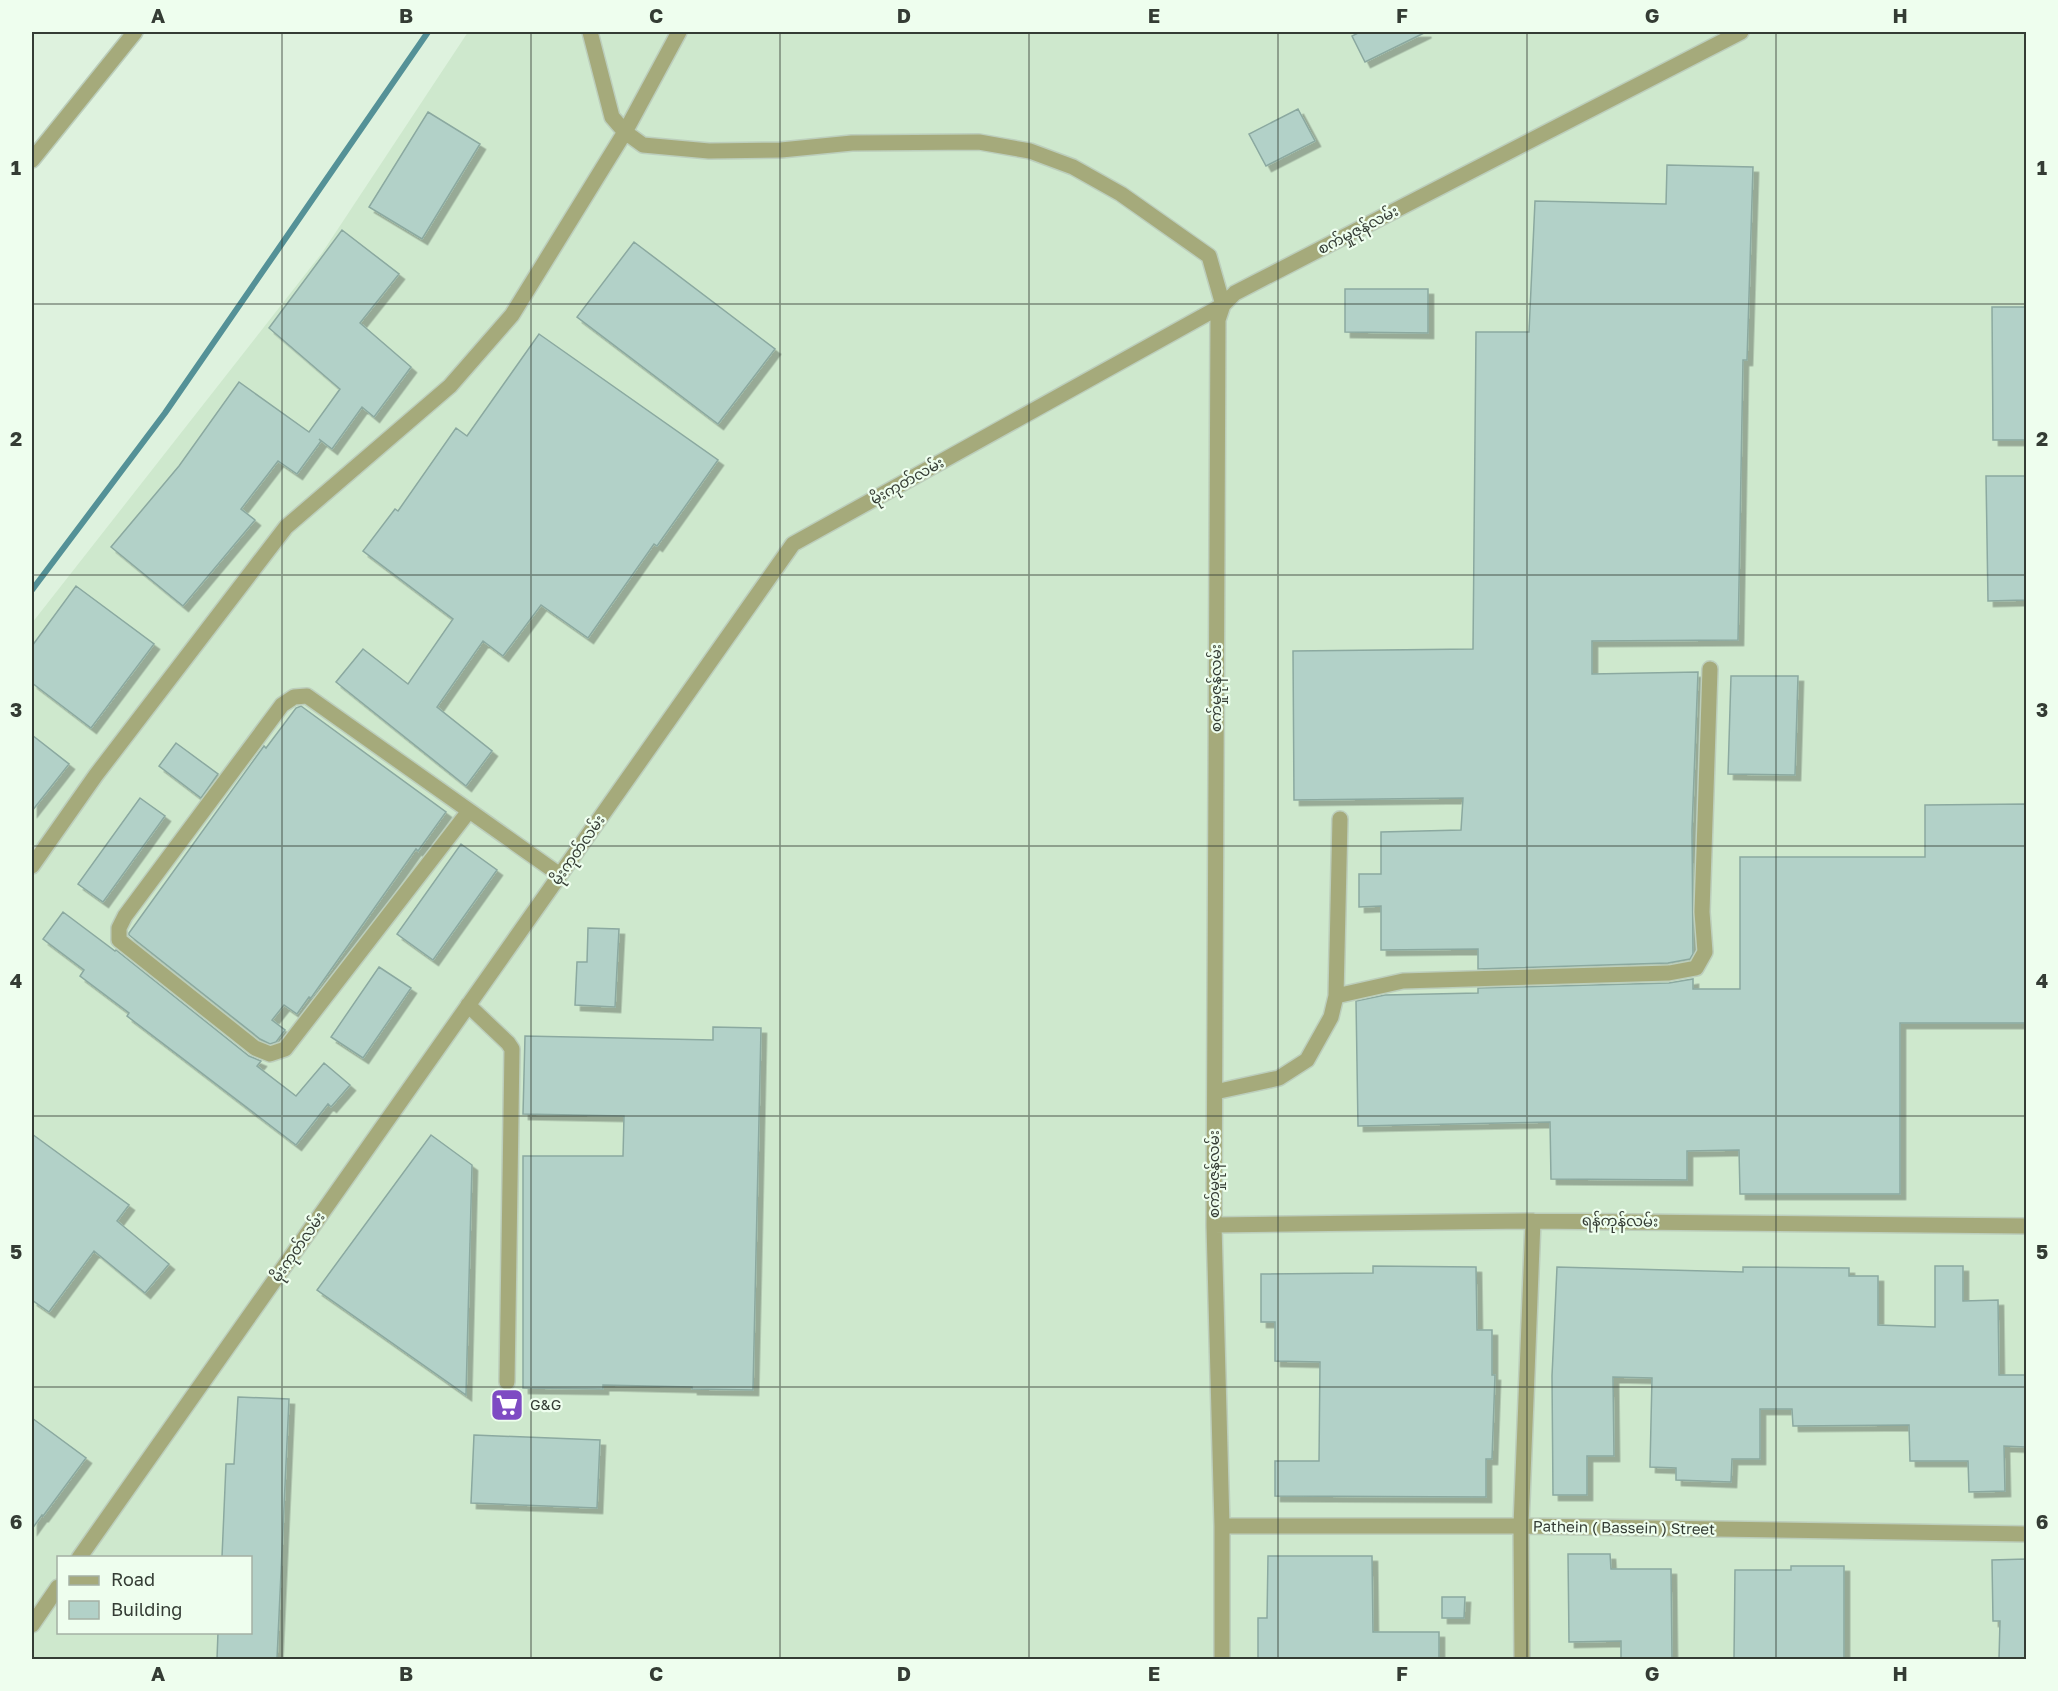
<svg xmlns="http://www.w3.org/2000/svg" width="2058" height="1691" font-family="'Golos Text','Noto Sans Myanmar',sans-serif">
<defs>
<filter id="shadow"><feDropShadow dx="5.5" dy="5.5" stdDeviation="0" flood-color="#0004"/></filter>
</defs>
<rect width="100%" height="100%" fill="#def2de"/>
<!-- built -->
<path fill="#cee8cd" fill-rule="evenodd" d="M468,32H2026V1659H32V623L322,253ZM58,1558H250V1632H58Z"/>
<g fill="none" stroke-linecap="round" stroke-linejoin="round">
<!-- stream -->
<path stroke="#549197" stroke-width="6" d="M32,590L165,413L428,32"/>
</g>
<!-- building -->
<path fill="#b2d1c8" stroke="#8ba9a0" stroke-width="1.5" filter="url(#shadow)" d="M1360,32H1426L1365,62L1352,36Z
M1298,109L1315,141L1266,166L1249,134Z
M428,112L480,144L422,239L369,207Z
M1667,165L1753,167L1747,360H1743L1738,640L1592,641V674L1698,672L1692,830L1693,954L1690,959L1668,963L1478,969V949L1381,950V906L1359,907V874H1381V832L1461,830L1463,798L1294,800L1293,651L1473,649L1476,332H1529L1535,201L1666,204Z
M342,230L399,274L360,323L411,367L374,417L362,407L332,449L319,439L321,441L297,474L278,461L241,509L255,520L183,606L111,547L179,466L239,382L309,432L340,389L269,328Z
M634,242L775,349L718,424L577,317Z
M1345,289H1428V333L1345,332Z
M1992,307H2026V440H1993Z
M539,334L718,460L657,546L654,544L588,638L541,605L503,656L483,641L437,707L492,751L466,786L336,682L363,649L408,684L453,619L363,551L395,509L398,511L456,428L467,436Z
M1986,476H2026V600L1988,601Z
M76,586L154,644L91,728L32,683V646Z
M1731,676H1798L1795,775L1728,774Z
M301,706L446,812L418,851L416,849L311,998L309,997L297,1014L284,1005L272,1020L285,1030L276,1042L270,1044L260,1039L129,935V933L264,746L266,748L296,708Z
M32,735L69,764L32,811Z
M176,743L218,774L201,798L159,766Z
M140,798L165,816L103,902L78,884Z
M2026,804V1023H1900V1194H1740L1739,1150L1687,1151V1180L1551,1179L1550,1122L1358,1126L1356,1001L1385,995L1478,993V988L1669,983L1693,979V989H1740V857H1925V805Z
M461,844L497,870L433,960L397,934Z
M63,912L115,951L116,950L249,1056L261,1061L257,1066L296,1096L324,1063L350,1085L331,1107L328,1104L296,1145L127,1016L129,1013L80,976L84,970L43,939Z
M588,928L619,929L615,1007L575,1005L577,962H587Z
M379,967L411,988L363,1058L331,1037Z
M713,1027L761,1028L753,1390L692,1389V1387L603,1385V1389L523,1388V1156H623L624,1116L523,1114L525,1036L713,1040Z
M32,1134L129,1205L117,1221L169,1264L145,1293L94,1251L49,1312L32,1300Z
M431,1135L472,1165L466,1395L317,1290Z
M1373,1266L1476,1267L1477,1330H1492V1375H1495L1492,1459H1486V1497L1275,1496V1461H1319L1320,1362L1275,1361V1322H1261V1274L1373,1273Z
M1935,1266H1963V1301L1998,1300L1999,1375H2026V1447L2004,1446L2005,1491L1969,1492L1968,1461H1910L1909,1425L1793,1426L1792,1409H1760V1459H1732L1731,1482L1676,1480V1468L1650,1467L1652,1378L1613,1377L1614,1456H1587V1495H1553L1552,1376L1557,1267L1743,1272V1267L1849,1268V1276H1878V1325L1935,1327Z
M238,1397L289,1399L277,1659H217L218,1632H250V1557H222L226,1464H234Z
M32,1418L86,1458L43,1516L42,1515L32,1529Z
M474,1435L600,1440L597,1508L471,1503Z
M1568,1554H1610L1611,1569H1671L1672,1659H1621V1641L1569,1642Z
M1268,1556H1372L1373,1632H1439V1659H1258V1618H1267Z
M2026,1559V1659H1999L2000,1621H1993L1992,1560Z
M1791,1566H1844V1659H1734L1735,1570H1791Z
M1442,1597H1465L1464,1618H1442Z"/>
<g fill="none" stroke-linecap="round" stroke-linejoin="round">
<defs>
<path id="minor" d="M32,160L135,32
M469,811L285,1049L270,1054L255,1048L119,940V928L125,916L282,705L294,697L307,696L560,875
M32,866L96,775L286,527L450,386L512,315L625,132L679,32
M1336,996L1403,981L1669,973L1696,968L1705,952L1702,912L1710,669
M468,1005L508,1043L512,1049L507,1382
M1215,1092L1279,1078L1307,1060L1331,1017L1336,996L1340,819
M1214,1225L1533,1221L2026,1226
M1222,1526H1521L2026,1534
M79,1558L793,544L1223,305L1209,256L1121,194L1073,167L1030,151L979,142L852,143L781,150L709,151L643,145L625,132L612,117L590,32
M32,1625L58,1587
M1222,1660V1526L1214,1225L1218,320L1223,305L1235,293L1741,32
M1522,1660L1521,1526L1533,1221"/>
</defs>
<!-- minor casing -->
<use href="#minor" stroke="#bccebc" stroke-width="18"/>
<!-- minor -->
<use href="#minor" stroke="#a5aa7b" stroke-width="15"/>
</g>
<!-- grid -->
<path fill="none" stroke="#343c34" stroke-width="1.5" stroke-opacity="0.55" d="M282,32V1660M531,32V1660M780,32V1660M1029,32V1660M1278,32V1660M1527,32V1660M1776,32V1660M32,304H2026M32,575H2026M32,846H2026M32,1116H2026M32,1387H2026"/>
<!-- icons -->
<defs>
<symbol id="supermarket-square" viewBox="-11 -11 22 22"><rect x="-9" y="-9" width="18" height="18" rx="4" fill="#7e4bc3" stroke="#eefeee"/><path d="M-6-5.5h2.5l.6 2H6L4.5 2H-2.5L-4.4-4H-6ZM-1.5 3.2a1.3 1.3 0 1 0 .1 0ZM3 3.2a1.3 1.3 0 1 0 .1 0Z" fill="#fff"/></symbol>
</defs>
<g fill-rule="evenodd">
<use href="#supermarket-square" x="488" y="1386" width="38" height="38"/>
</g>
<g text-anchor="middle" stroke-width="4.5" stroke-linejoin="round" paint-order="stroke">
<!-- street labels -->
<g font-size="15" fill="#343c34" stroke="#eefeee">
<text transform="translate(1358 230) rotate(-27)" y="5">စက်မှုဇုန်လမ်း</text>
<text transform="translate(907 481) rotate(-29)" y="5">မိုးကုတ်လမ်း</text>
<text transform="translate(1216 688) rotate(-90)" y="5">စက်မှုဇုန်လမ်း</text>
<text transform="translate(578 850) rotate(-55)" y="5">မိုးကုတ်လမ်း</text>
<text transform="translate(1214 1174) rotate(-90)" y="5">စက်မှုဇုန်လမ်း</text>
<text transform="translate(1620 1221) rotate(1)" y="5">ရန်ကုန်လမ်း</text>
<text transform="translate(298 1247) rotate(-55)" y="5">မိုးကုတ်လမ်း</text>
<text transform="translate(1624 1528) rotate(1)" y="5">Pathein ( Bassein ) Street</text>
</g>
<!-- poi labels -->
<g font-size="15" fill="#343c34" stroke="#eefeee" text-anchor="start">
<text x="530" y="1410">G&amp;G</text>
</g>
</g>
<!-- border -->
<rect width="2058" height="1691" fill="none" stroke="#eefeee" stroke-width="66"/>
<!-- legend -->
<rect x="57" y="1556" width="195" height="78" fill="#eefeee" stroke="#a4b0a4" stroke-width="1.5"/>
<rect x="69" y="1576" width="30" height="9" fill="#a5aa7b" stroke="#a4b0a4" stroke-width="1.5"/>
<text x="111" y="1586" font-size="18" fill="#343c34">Road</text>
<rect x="69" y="1601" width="30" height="18" fill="#b2d1c8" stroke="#a4b0a4" stroke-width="1.5"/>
<text x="111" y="1616" font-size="18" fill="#343c34">Building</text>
<rect x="33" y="33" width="1992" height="1625" fill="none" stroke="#343c34" stroke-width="2"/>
<g font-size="20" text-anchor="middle" font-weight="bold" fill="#343c34">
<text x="158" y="23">A</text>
<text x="406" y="23">B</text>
<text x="656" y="23">C</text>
<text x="904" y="23">D</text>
<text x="1154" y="23">E</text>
<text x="1402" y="23">F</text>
<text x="1652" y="23">G</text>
<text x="1900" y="23">H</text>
<text x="16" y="175">1</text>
<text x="2042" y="175">1</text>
<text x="16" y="446">2</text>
<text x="2042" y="446">2</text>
<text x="16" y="717">3</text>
<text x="2042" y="717">3</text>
<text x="16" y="988">4</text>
<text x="2042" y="988">4</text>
<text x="16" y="1259">5</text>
<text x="2042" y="1259">5</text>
<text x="16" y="1529">6</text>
<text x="2042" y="1529">6</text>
<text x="158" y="1681">A</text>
<text x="406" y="1681">B</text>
<text x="656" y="1681">C</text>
<text x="904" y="1681">D</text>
<text x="1154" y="1681">E</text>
<text x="1402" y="1681">F</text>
<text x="1652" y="1681">G</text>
<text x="1900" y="1681">H</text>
</g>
</svg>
